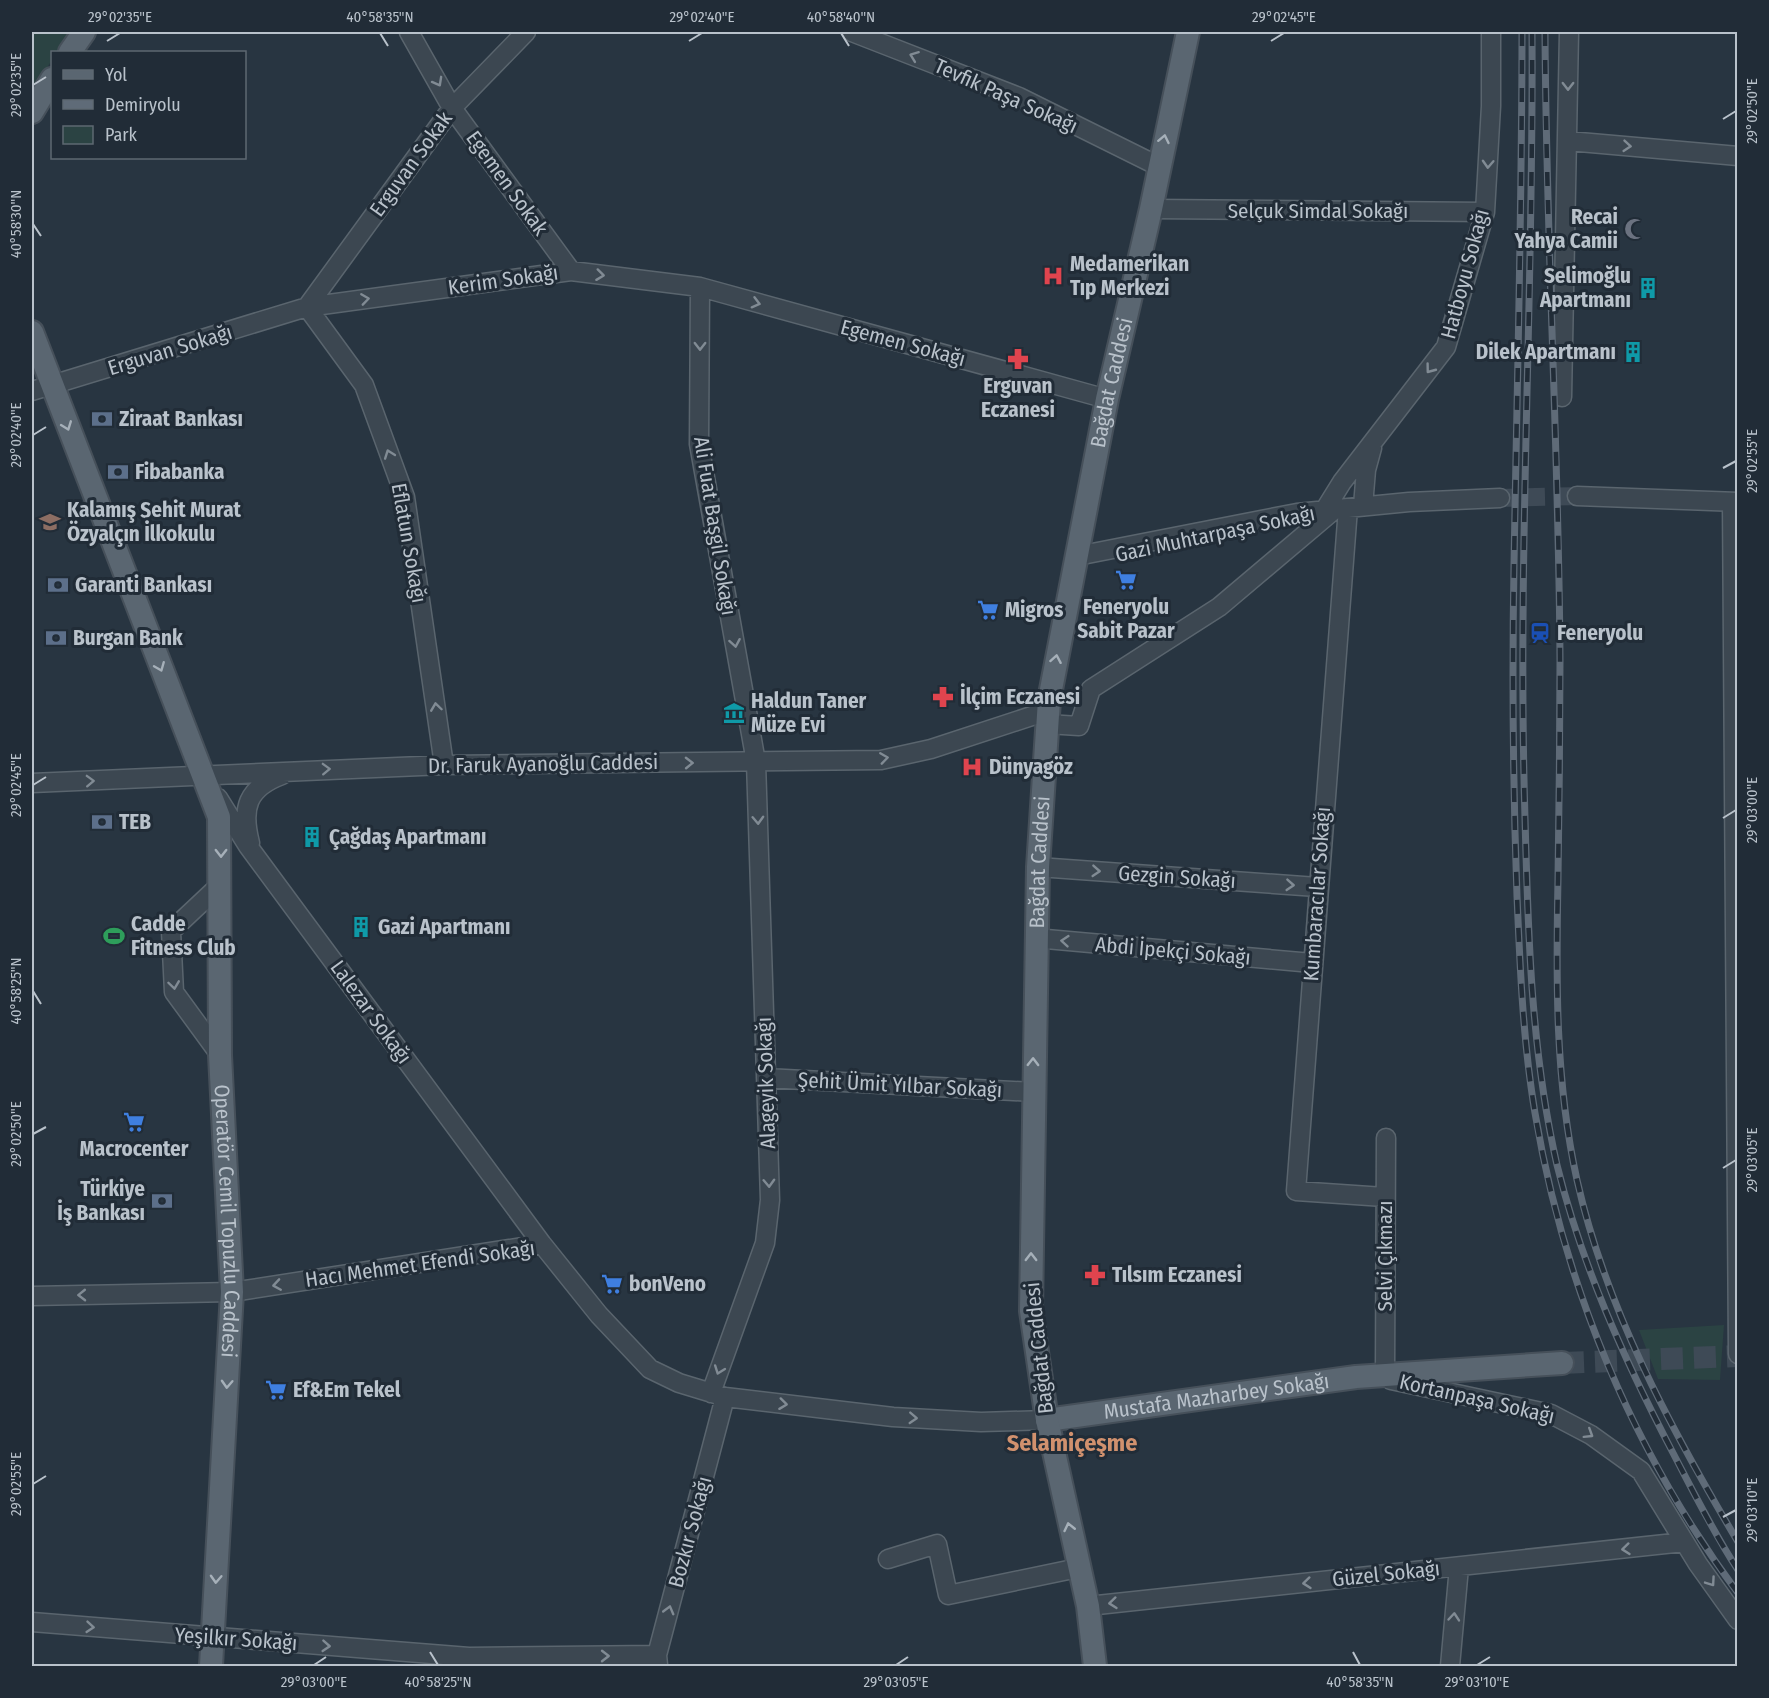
<svg xmlns="http://www.w3.org/2000/svg" width="1769" height="1698" font-family="'Fira Sans Condensed',sans-serif">
<rect width="100%" height="100%" fill="#283541"/>
<!-- green -->
<path fill="#2b4343" d="M32,32H72L58,52H52V60L32,91Z
M1724,1325L1720,1380L1658,1379L1639,1330Z"/>
<g fill="none" stroke-linecap="round" stroke-linejoin="round">
<!-- minor-tunnel -->
<path stroke="#3e4a56" stroke-width="18" stroke-dasharray="18 9" stroke-linecap="butt" d="M1500,498L1577,496"/>
<!-- major-tunnel -->
<path stroke="#3e4a56" stroke-width="22" stroke-dasharray="22 11" stroke-linecap="butt" d="M1562,1363L1738,1356"/>
<defs>
<path id="minor" d="M409,32L452,108L571,271
M852,32L1019,97L1158,166
M1568,141L1738,156
M1151,209L1485,212
M700,287L699,444L756,762L770,1200L765,1243L711,1393
M307,307L364,385L405,497L444,765
M307,307L452,108L526,32
M32,391L307,307L571,271L700,287L1107,399
M1562,397L1569,32
M1577,496L1738,502
M1732,502L1738,1354
M1363,506L1366,470L1372,448
M1348,508L1296,1191L1384,1197
M1324,511L1342,482L1446,347L1485,212L1491,106V32
M1077,556L1297,513L1409,502L1500,498
M1047,724L1079,726L1091,689L1219,607L1335,509
M32,783L444,765L881,760L931,749L1047,711
M218,798L248,846L542,1244L599,1315L650,1369L679,1383L725,1397L893,1417L981,1422L1047,1420
M250,843C241,808 247,788 282,775
M1038,867L1317,887
M1035,938L1312,963
M220,1055L174,992L171,931L220,885
M766,1078L1033,1092
M32,1296L232,1292L542,1244
M1385,1375L1386,1138
M1391,1380L1551,1414L1591,1435L1641,1471L1698,1564L1738,1620
M888,1559L937,1544L948,1595L1078,1568
M1088,1606L1684,1542
M32,1622L469,1657L657,1655
M658,1665L657,1655L725,1397
M1450,1666L1459,1567"/>
<g id="major">
<path d="M70,52L84,32"/>
<path d="M32,112L52,79"/>
<path id="s1" d="M32,332L219,817L220,1055L232,1292L211,1666"/>
<path id="s2" d="M1047,1420L1356,1377L1562,1363"/>
<path id="s3" d="M1095,1666L1088,1606L1047,1420L1031,1311L1038,867L1049,700L1107,399L1151,209L1188,32"/>
</g>
</defs>
<!-- minor casing -->
<use href="#minor" stroke="#5a656e" stroke-width="21"/>
<!-- major casing -->
<use href="#major" stroke="#46505a" stroke-width="26"/>
<!-- minor -->
<use href="#minor" stroke="#3c4751" stroke-width="18"/>
<!-- major -->
<use href="#major" stroke="#5a6671" stroke-width="22"/>
<defs>
<path id="rail" d="M1522,32C1522,209 1517,387 1514,565C1512,675 1513,786 1517,896C1520,968 1523,1042 1535,1113C1564,1286 1633,1452 1738,1593
M1532,32C1534,294 1517,556 1525,818C1528,934 1531,1051 1557,1165C1582,1266 1624,1359 1672,1451C1693,1491 1713,1532 1738,1570
M1545,32C1546,241 1559,451 1560,661C1560,734 1559,806 1558,879C1556,980 1555,1081 1577,1180C1606,1309 1671,1429 1738,1542"/>
</defs>
<!-- rail casing -->
<use href="#rail" stroke="#5f6b78" stroke-width="7"/>
<!-- rail -->
<use href="#rail" stroke="#212c37" stroke-width="4.5" stroke-dasharray="14" stroke-linecap="butt"/>
</g>
<!-- one-way arrows -->
<defs><path id="oneway-chevron" d="M-2-3.5L2.5 0L-2 3.5" fill="none" stroke-width="1.6" stroke-linecap="round" stroke-linejoin="round" transform="scale(1.5)"/></defs>
<g stroke="#818b94">
<use href="#oneway-chevron" transform="translate(914 56) rotate(-159)"/>
<use href="#oneway-chevron" transform="translate(438 82) rotate(61)"/>
<use href="#oneway-chevron" transform="translate(1568 86) rotate(90)"/>
<use href="#oneway-chevron" transform="translate(1627 146) rotate(5)"/>
<use href="#oneway-chevron" transform="translate(1488 164) rotate(93)"/>
<use href="#oneway-chevron" transform="translate(600 275) rotate(7)"/>
<use href="#oneway-chevron" transform="translate(365 299) rotate(-8)"/>
<use href="#oneway-chevron" transform="translate(756 303) rotate(15)"/>
<use href="#oneway-chevron" transform="translate(700 346) rotate(90)"/>
<use href="#oneway-chevron" transform="translate(1430 369) rotate(127)"/>
<use href="#oneway-chevron" transform="translate(389 454) rotate(-110)"/>
<use href="#oneway-chevron" transform="translate(735 643) rotate(80)"/>
<use href="#oneway-chevron" transform="translate(436 707) rotate(-98)"/>
<use href="#oneway-chevron" transform="translate(884 758) rotate(-8)"/>
<use href="#oneway-chevron" transform="translate(689 763) rotate(-1)"/>
<use href="#oneway-chevron" transform="translate(326 769) rotate(-2)"/>
<use href="#oneway-chevron" transform="translate(90 781) rotate(-2)"/>
<use href="#oneway-chevron" transform="translate(758 820) rotate(88)"/>
<use href="#oneway-chevron" transform="translate(1096 871) rotate(4)"/>
<use href="#oneway-chevron" transform="translate(1290 885) rotate(4)"/>
<use href="#oneway-chevron" transform="translate(1065 941) rotate(-175)"/>
<use href="#oneway-chevron" transform="translate(174 985) rotate(82)"/>
<use href="#oneway-chevron" transform="translate(769 1183) rotate(88)"/>
<use href="#oneway-chevron" transform="translate(277 1285) rotate(171)"/>
<use href="#oneway-chevron" transform="translate(82 1295) rotate(179)"/>
<use href="#oneway-chevron" transform="translate(719 1370) rotate(110)"/>
<use href="#oneway-chevron" transform="translate(783 1404) rotate(7)"/>
<use href="#oneway-chevron" transform="translate(913 1418) rotate(3)"/>
<use href="#oneway-chevron" transform="translate(1589 1434) rotate(32)"/>
<use href="#oneway-chevron" transform="translate(1626 1549) rotate(174)"/>
<use href="#oneway-chevron" transform="translate(1711 1582) rotate(55)"/>
<use href="#oneway-chevron" transform="translate(1307 1583) rotate(174)"/>
<use href="#oneway-chevron" transform="translate(1113 1603) rotate(174)"/>
<use href="#oneway-chevron" transform="translate(669 1610) rotate(-75)"/>
<use href="#oneway-chevron" transform="translate(1454 1617) rotate(-85)"/>
<use href="#oneway-chevron" transform="translate(90 1627) rotate(5)"/>
<use href="#oneway-chevron" transform="translate(326 1646) rotate(4)"/>
<use href="#oneway-chevron" transform="translate(605 1656)"/>
</g>
<g stroke="#a6b0b9">
<use href="#oneway-chevron" transform="translate(1164 139) rotate(-78)"/>
<use href="#oneway-chevron" transform="translate(67 426) rotate(69)"/>
<use href="#oneway-chevron" transform="translate(1056 659) rotate(-80)"/>
<use href="#oneway-chevron" transform="translate(160 667) rotate(68)"/>
<use href="#oneway-chevron" transform="translate(221 853) rotate(90)"/>
<use href="#oneway-chevron" transform="translate(1033 1062) rotate(-89)"/>
<use href="#oneway-chevron" transform="translate(1031 1257) rotate(-90)"/>
<use href="#oneway-chevron" transform="translate(227 1384) rotate(93)"/>
<use href="#oneway-chevron" transform="translate(1069 1527) rotate(-103)"/>
<use href="#oneway-chevron" transform="translate(216 1579) rotate(93)"/>
</g>
<!-- ticks -->
<path fill="none" stroke="#b9c2cb" stroke-width="2" d="M380,33L388,46M841,33L849,46M107,41L120,33M689,41L702,33M1271,41L1284,33M33,85L46,77M1723,119L1736,111M33,224L41,236M33,435L46,427M1723,468L1736,461M33,785L46,777M1723,818L1736,810M33,991L41,1004M33,1134L46,1127M1723,1168L1736,1160M33,1484L46,1476M1723,1517L1736,1510M430,1652L438,1665M1353,1652L1360,1665M314,1665L326,1657M896,1665L908,1657M1477,1665L1490,1657"/>
<!-- icons -->
<defs>
<symbol id="mosque-bare" viewBox="-9 -9 18 18"><path d="M3.5-4.9A6 6 0 1 0 3.5 4.9A5 5 0 1 1 3.5-4.9Z" fill="#6b7280" stroke="#212c37" stroke-width="2.5" paint-order="stroke"/></symbol>
<symbol id="hospital-bare" viewBox="-9 -9 18 18"><path d="M-5-5h3v3.5h4V-5h3V5h-3V1.5h-4V5h-3Z" fill="#e0444e" stroke="#212c37" stroke-width="2.5" paint-order="stroke"/></symbol>
<symbol id="building-bare" viewBox="-9 -9 18 18"><path d="M-4-6H4V6H1V3H-1V6H-4ZM-2.5-4.3h1.7v1.8h-1.7ZM.8-4.3h1.7v1.8H.8ZM-2.5-1h1.7V.8h-1.7ZM.8-1h1.7V.8H.8Z" fill="#0f9aa8" stroke="#212c37" stroke-width="2.5" paint-order="stroke"/></symbol>
<symbol id="pharmacy-bare" viewBox="-9 -9 18 18"><path d="M-2-6h4v4h4v4h-4v4h-4v-4h-4v-4h4Z" fill="#e0444e" stroke="#212c37" stroke-width="2.5" paint-order="stroke"/></symbol>
<symbol id="bank-bare" viewBox="-9 -9 18 18"><path d="M-6-4H6V4H-6ZM0-2.3a2.3 2.3 0 1 0 0 4.6a2.3 2.3 0 1 0 0-4.6Z" fill="#5c6f8a" stroke="#212c37" stroke-width="2.5" paint-order="stroke"/></symbol>
<symbol id="school-bare" viewBox="-9 -9 18 18"><path d="M0-5L7-2L0 1L-7-2ZM-4 1L0 2.5L4 1V4Q0 6-4 4Z" fill="#8d6e63" stroke="#212c37" stroke-width="2.5" paint-order="stroke"/></symbol>
<symbol id="supermarket-bare" viewBox="-9 -9 18 18"><path d="M-6-5.5h2.5l.6 2H6L4.5 2H-2.5L-4.4-4H-6ZM-1.5 3.2a1.3 1.3 0 1 0 .1 0ZM3 3.2a1.3 1.3 0 1 0 .1 0Z" fill="#3f7fe0" stroke="#212c37" stroke-width="2.5" paint-order="stroke"/></symbol>
<symbol id="station-bare" viewBox="-9 -9 18 18"><path d="M-3-6H3Q5-6 5-4V2Q5 4 3 4L4.5 6H3L1.5 4h-3L-3 6H-4.5L-3 4Q-5 4-5 2V-4Q-5-6-3-6ZM-3.5-4v3h7v-3ZM-3.5 1v1.5H-2V1ZM2 1v1.5H3.5V1Z" fill="#1a4fb4" stroke="#212c37" stroke-width="2.5" paint-order="stroke"/></symbol>
<symbol id="museum-bare" viewBox="-9 -9 18 18"><path d="M0-6L6-3V-2H-6V-3ZM-5-1h2V3h-2ZM-1-1h2V3h-2ZM3-1h2V3H3ZM-6 4H6V6H-6Z" fill="#0f9aa8" stroke="#212c37" stroke-width="2.5" paint-order="stroke"/></symbol>
<symbol id="stadium-bare" viewBox="-9 -9 18 18"><path d="M0-5a6.5 5 0 1 0 0 10a6.5 5 0 1 0 0-10ZM-3.5-1.8h7v3.6h-7Z" fill="#2e9e5b" stroke="#212c37" stroke-width="2.5" paint-order="stroke"/></symbol>
</defs>
<g fill-rule="evenodd">
<use href="#mosque-bare" x="1620" y="214" width="30" height="30"/>
<use href="#hospital-bare" x="1038" y="261" width="30" height="30"/>
<use href="#building-bare" x="1633" y="273" width="30" height="30"/>
<use href="#building-bare" x="1618" y="337" width="30" height="30"/>
<use href="#pharmacy-bare" x="1003" y="344" width="30" height="30"/>
<use href="#bank-bare" x="87" y="404" width="30" height="30"/>
<use href="#bank-bare" x="103" y="457" width="30" height="30"/>
<use href="#school-bare" x="35" y="507" width="30" height="30"/>
<use href="#supermarket-bare" x="1111" y="565" width="30" height="30"/>
<use href="#bank-bare" x="43" y="570" width="30" height="30"/>
<use href="#supermarket-bare" x="973" y="595" width="30" height="30"/>
<use href="#station-bare" x="1525" y="618" width="30" height="30"/>
<use href="#bank-bare" x="41" y="623" width="30" height="30"/>
<use href="#pharmacy-bare" x="928" y="682" width="30" height="30"/>
<use href="#museum-bare" x="719" y="698" width="30" height="30"/>
<use href="#hospital-bare" x="957" y="752" width="30" height="30"/>
<use href="#bank-bare" x="87" y="807" width="30" height="30"/>
<use href="#building-bare" x="297" y="822" width="30" height="30"/>
<use href="#building-bare" x="346" y="912" width="30" height="30"/>
<use href="#stadium-bare" x="99" y="921" width="30" height="30"/>
<use href="#supermarket-bare" x="119" y="1107" width="30" height="30"/>
<use href="#bank-bare" x="147" y="1186" width="30" height="30"/>
<use href="#pharmacy-bare" x="1080" y="1260" width="30" height="30"/>
<use href="#supermarket-bare" x="597" y="1269" width="30" height="30"/>
<use href="#supermarket-bare" x="261" y="1375" width="30" height="30"/>
</g>
<g text-anchor="middle" stroke-width="6" stroke-linejoin="round" paint-order="stroke">
<!-- street labels -->
<g font-size="21" fill="#b9c2cb" stroke="#212c37">
<text transform="translate(1006 96) rotate(24)" y="7">Tevfik Paşa Sokağı</text>
<text transform="translate(411 164) rotate(-54)" y="7">Erguvan Sokak</text>
<text transform="translate(507 183) rotate(54)" y="7">Egemen Sokak</text>
<text x="1318" y="218">Selçuk Simdal Sokağı</text>
<text transform="translate(1465 274) rotate(-75)" y="7">Hatboyu Sokağı</text>
<text transform="translate(503 280) rotate(-8)" y="7">Kerim Sokağı</text>
<text transform="translate(903 343) rotate(15)" y="7">Egemen Sokağı</text>
<text transform="translate(170 350) rotate(-17)" y="7">Erguvan Sokağı</text>
<text dy="7" stroke="none"><textPath href="#s3" startOffset="1296">Bağdat Caddesi</textPath></text>
<text transform="translate(715 526) rotate(81)" y="7">Ali Fuat Başgil Sokağı</text>
<text transform="translate(1215 534) rotate(-12)" y="7">Gazi Muhtarpaşa Sokağı</text>
<text transform="translate(409 543) rotate(80)" y="7">Eflatun Sokağı</text>
<text transform="translate(543 764) rotate(-1)" y="7">Dr. Faruk Ayanoğlu Caddesi</text>
<text dy="7" stroke="none"><textPath href="#s3" startOffset="810">Bağdat Caddesi</textPath></text>
<text transform="translate(1177 877) rotate(4)" y="7">Gezgin Sokağı</text>
<text transform="translate(1317 894) rotate(-86)" y="7">Kumbaracılar Sokağı</text>
<text transform="translate(1173 951) rotate(5)" y="7">Abdi İpekçi Sokağı</text>
<text transform="translate(371 1012) rotate(54)" y="7">Lalezar Sokağı</text>
<text transform="translate(766 1083) rotate(-92)" y="7">Alageyik Sokağı</text>
<text transform="translate(900 1085) rotate(3)" y="7">Şehit Ümit Yılbar Sokağı</text>
<text dy="7" stroke="none"><textPath href="#s1" startOffset="924">Operatör Cemil Topuzlu Caddesi</textPath></text>
<text transform="translate(1385 1256) rotate(-90)" y="7">Selvi Çıkmazı</text>
<text transform="translate(420 1264) rotate(-8)" y="7">Hacı Mehmet Efendi Sokağı</text>
<text transform="translate(1039 1348) rotate(-96)" y="7">Bağdat Caddesi</text>
<text dy="7" stroke="none"><textPath href="#s2" startOffset="171">Mustafa Mazharbey Sokağı</textPath></text>
<text transform="translate(1477 1399) rotate(13)" y="7">Kortanpaşa Sokağı</text>
<text transform="translate(690 1532) rotate(-75)" y="7">Bozkır Sokağı</text>
<text transform="translate(1386 1574) rotate(-6)" y="7">Güzel Sokağı</text>
<text transform="translate(236 1639) rotate(4)" y="7">Yeşilkır Sokağı</text>
</g>
<!-- poi labels -->
<g font-size="21" font-weight="bold" fill="#b9c2cb" stroke="#212c37" text-anchor="start">
<text x="1618" y="224" text-anchor="end">Recai<tspan x="1618" dy="24">Yahya Camii</tspan></text>
<text x="1070" y="271">Medamerikan<tspan x="1070" dy="24">Tıp Merkezi</tspan></text>
<text x="1631" y="283" text-anchor="end">Selimoğlu<tspan x="1631" dy="24">Apartmanı</tspan></text>
<text x="1616" y="359" text-anchor="end">Dilek Apartmanı</text>
<text x="1018" y="393" text-anchor="middle">Erguvan<tspan x="1018" dy="24">Eczanesi</tspan></text>
<text x="119" y="426">Ziraat Bankası</text>
<text x="135" y="479">Fibabanka</text>
<text x="67" y="517">Kalamış Şehit Murat<tspan x="67" dy="24">Özyalçın İlkokulu</tspan></text>
<text x="75" y="592">Garanti Bankası</text>
<text x="1126" y="614" text-anchor="middle">Feneryolu<tspan x="1126" dy="24">Sabit Pazar</tspan></text>
<text x="1005" y="617">Migros</text>
<text x="1557" y="640">Feneryolu</text>
<text x="73" y="645">Burgan Bank</text>
<text x="960" y="704">İlçim Eczanesi</text>
<text x="751" y="708">Haldun Taner<tspan x="751" dy="24">Müze Evi</tspan></text>
<text x="989" y="774">Dünyagöz</text>
<text x="119" y="829">TEB</text>
<text x="329" y="844">Çağdaş Apartmanı</text>
<text x="131" y="931">Cadde<tspan x="131" dy="24">Fitness Club</tspan></text>
<text x="378" y="934">Gazi Apartmanı</text>
<text x="134" y="1156" text-anchor="middle">Macrocenter</text>
<text x="145" y="1196" text-anchor="end">Türkiye<tspan x="145" dy="24">İş Bankası</tspan></text>
<text x="1112" y="1282">Tılsım Eczanesi</text>
<text x="629" y="1291">bonVeno</text>
<text x="293" y="1397">Ef&amp;Em Tekel</text>
</g>
<!-- quarter labels -->
<g font-size="24" font-weight="bold" fill="#d1916e" stroke="#212c37">
<text x="1072" y="1451">Selamiçeşme</text>
</g>
</g>
<!-- border -->
<rect width="1769" height="1698" fill="none" stroke="#212c37" stroke-width="66"/>
<!-- legend -->
<rect x="51" y="51" width="195" height="108" fill="#212c37" stroke="#5e6872" stroke-width="1.5"/>
<rect x="63" y="70" width="30" height="9" fill="#5a6671" stroke="#5e6872" stroke-width="1.5"/>
<text x="105" y="81" font-size="18" fill="#b9c2cb">Yol</text>
<rect x="63" y="100" width="30" height="9" fill="#5f6b78" stroke="#5e6872" stroke-width="1.5"/>
<text x="105" y="111" font-size="18" fill="#b9c2cb">Demiryolu</text>
<rect x="63" y="126" width="30" height="18" fill="#2b4343" stroke="#5e6872" stroke-width="1.5"/>
<text x="105" y="141" font-size="18" fill="#b9c2cb">Park</text>
<rect x="33" y="33" width="1703" height="1632" fill="none" stroke="#b9c2cb" stroke-width="2"/>
<g font-size="15" text-anchor="middle" fill="#b9c2cb">
<text x="120" y="22">29°02'35"E</text>
<text x="380" y="22">40°58'35"N</text>
<text x="702" y="22">29°02'40"E</text>
<text x="841" y="22">40°58'40"N</text>
<text x="1284" y="22">29°02'45"E</text>
<text transform="translate(16 85) rotate(-90)" y="5">29°02'35"E</text>
<text transform="translate(1752 111) rotate(-90)" y="5">29°02'50"E</text>
<text transform="translate(16 224) rotate(-90)" y="5">40°58'30"N</text>
<text transform="translate(16 435) rotate(-90)" y="5">29°02'40"E</text>
<text transform="translate(1752 461) rotate(-90)" y="5">29°02'55"E</text>
<text transform="translate(16 785) rotate(-90)" y="5">29°02'45"E</text>
<text transform="translate(1752 810) rotate(-90)" y="5">29°03'00"E</text>
<text transform="translate(16 991) rotate(-90)" y="5">40°58'25"N</text>
<text transform="translate(16 1134) rotate(-90)" y="5">29°02'50"E</text>
<text transform="translate(1752 1160) rotate(-90)" y="5">29°03'05"E</text>
<text transform="translate(16 1484) rotate(-90)" y="5">29°02'55"E</text>
<text transform="translate(1752 1510) rotate(-90)" y="5">29°03'10"E</text>
<text x="314" y="1687">29°03'00"E</text>
<text x="438" y="1687">40°58'25"N</text>
<text x="896" y="1687">29°03'05"E</text>
<text x="1360" y="1687">40°58'35"N</text>
<text x="1477" y="1687">29°03'10"E</text>
</g>
</svg>
